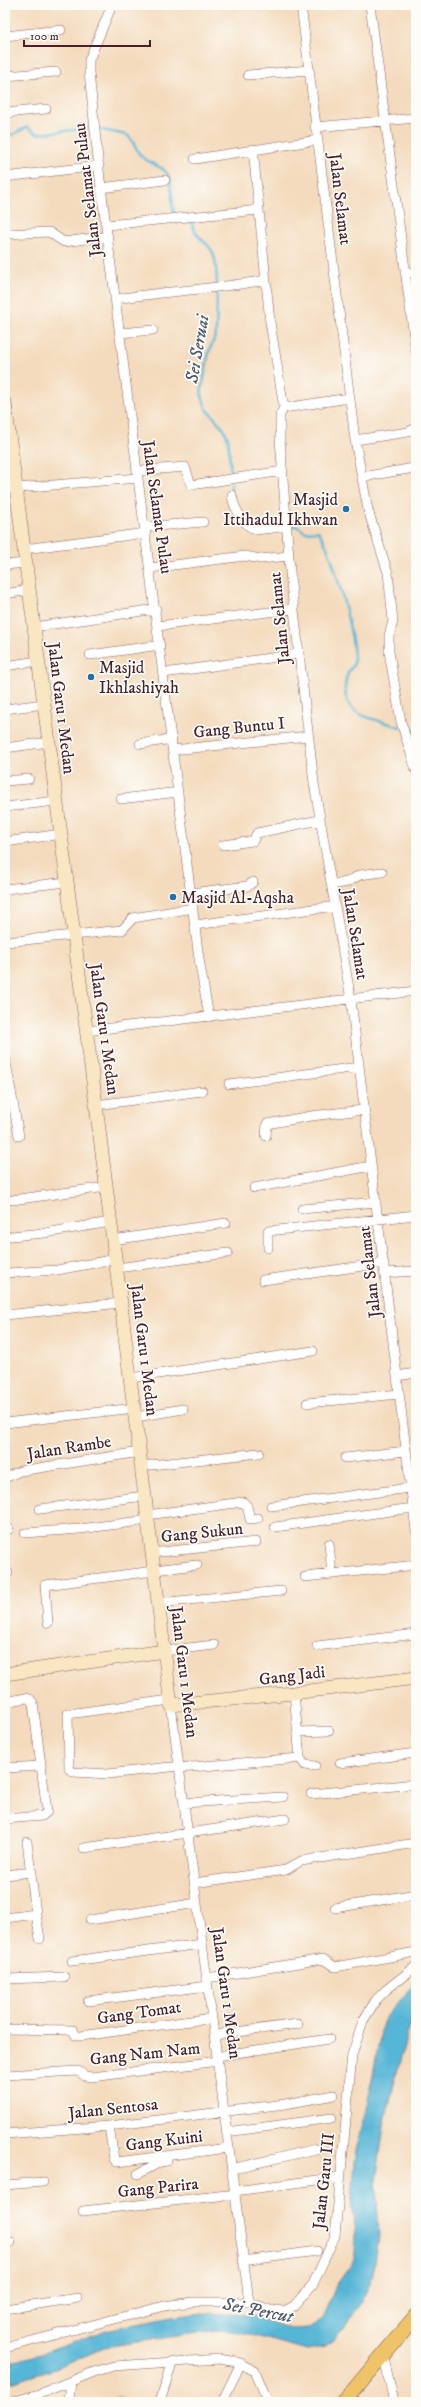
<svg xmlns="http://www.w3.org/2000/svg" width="421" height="2407" font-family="'IM FELL DW Pica',serif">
<rect width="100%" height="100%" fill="#fdfcf7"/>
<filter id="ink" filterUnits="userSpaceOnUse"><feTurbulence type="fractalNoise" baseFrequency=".025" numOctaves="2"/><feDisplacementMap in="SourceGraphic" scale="8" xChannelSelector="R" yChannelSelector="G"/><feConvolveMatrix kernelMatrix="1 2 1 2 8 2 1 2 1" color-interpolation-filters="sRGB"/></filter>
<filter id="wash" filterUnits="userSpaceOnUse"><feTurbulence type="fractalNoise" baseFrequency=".012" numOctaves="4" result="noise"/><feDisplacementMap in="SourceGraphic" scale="16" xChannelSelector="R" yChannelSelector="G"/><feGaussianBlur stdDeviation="0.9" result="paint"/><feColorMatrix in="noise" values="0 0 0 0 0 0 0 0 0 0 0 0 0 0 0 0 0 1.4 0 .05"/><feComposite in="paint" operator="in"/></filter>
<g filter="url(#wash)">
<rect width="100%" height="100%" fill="#f4dbbd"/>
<!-- water -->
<path fill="#57b6d6" stroke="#506a80" d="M416,1983V2011L406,2038L395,2080L384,2125L376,2181L379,2236L375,2264L371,2281L359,2307L332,2342L324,2347L307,2350L241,2332L217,2330L104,2347L58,2367L5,2384V2364L44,2353L106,2330L172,2317L202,2313L251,2315L291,2329L309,2328L316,2324L323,2317L337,2284L353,2262L355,2253L356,2235L352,2199L356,2151L367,2106L382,2026L385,2017Z"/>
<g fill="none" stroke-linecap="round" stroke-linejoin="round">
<!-- stream -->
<path stroke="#57b6d6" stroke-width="2.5" d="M5,135H12L27,127L37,134L92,128L127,135C135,141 135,151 142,157C151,165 164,165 170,178L174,216
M187,221L192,223C196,240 206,239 213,253C217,262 216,274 217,284
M217,289L216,334L209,352L201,393L206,408L224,429L228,439L231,474
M231,494V483
M288,527L297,526L305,532L318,531C333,549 355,639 354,663C353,668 349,669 348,673C343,685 344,699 352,708C362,719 387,722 400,727
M405,729L416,731"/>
</g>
</g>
<g filter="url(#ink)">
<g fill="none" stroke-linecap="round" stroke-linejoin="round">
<defs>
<path id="street" d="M112,5L89,60V72L100,179L199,959L209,1017
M301,5L355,440L368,510L388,573L393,621L389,636V652L401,722L416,770
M370,5L416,352
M5,36L61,30
M248,75L309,70
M5,76L56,72
M5,113L46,109
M315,127L416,118
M253,149L270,322L284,408
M195,159L318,140
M5,177L98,166
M101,188L165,180
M107,225L259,210
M5,234L49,232L64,242L108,236
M405,273L416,272
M116,299C166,291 216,289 266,280
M120,333L153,330
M349,398L284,408L280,415V439L291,584L314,783L351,1000L416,1531
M355,440L408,432L416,428
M137,471L185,467L191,485L283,471
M362,477L414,468
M5,489L138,478
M232,495C233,506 243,525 254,529C262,531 277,527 286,526
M145,527L203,522
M24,549L146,533
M5,565L26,563
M150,568L245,556L261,559L288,556
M5,594L29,590
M158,626L293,609
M34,627L156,609
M90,655L160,645
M5,666L38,661
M164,673L298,654
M5,709L44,704
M140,744L172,739
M5,748L49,742
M173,750L308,736
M5,781L29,779
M121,799L178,792
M5,807L56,801
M12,841L61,834
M223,845L253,841L257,833L262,832L319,820
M332,885L347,882L360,875L382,872
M5,889L67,882
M191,893L248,886L253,882
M195,925L335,906
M5,942L122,930L133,918L193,908
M86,1031L416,991
M5,1057L19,1136
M229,1084L359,1067
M96,1105L202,1091
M266,1136L267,1124L311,1116L363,1110
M254,1188L371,1166
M12,1200L106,1187
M302,1209L376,1202
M11,1236L45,1233L110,1222
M113,1240L226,1223
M268,1248V1231L416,1215
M117,1268L228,1253
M7,1273L57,1270L116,1259
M385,1273L416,1271
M263,1280L384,1263
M5,1315L121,1303
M397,1376L416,1373
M131,1378L313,1351
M307,1403L399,1394
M136,1417L183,1409
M5,1423L135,1408
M345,1458L406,1451
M142,1466L259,1453
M5,1478L20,1471L140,1452
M271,1506L410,1488
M40,1509L145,1496
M147,1515L243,1502L247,1506L250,1519L258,1518
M5,1527L9,1529
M275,1527L413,1508
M25,1533L80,1529L148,1520
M329,1544L332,1573
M151,1553L256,1542
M154,1570L197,1565
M5,1573H8
M305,1577L416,1565
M158,1603L281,1591
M48,1623L45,1585L154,1571
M317,1646L416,1634
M164,1651L214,1645
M294,1693L300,1758L305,1765L315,1766
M170,1700L68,1714L69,1769L73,1772L108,1774L179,1766
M5,1702L26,1698L30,1699L33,1703L47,1812L42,1816L5,1819
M171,1705L249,2302
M298,1732L329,1731
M340,1763L416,1753
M5,1768L40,1766
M179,1768L300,1758
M311,1794L416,1784
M184,1803L283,1797
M84,1848L285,1819
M5,1875L32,1872
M194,1883L286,1870L301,1861L416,1843
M335,1908L416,1894
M36,1914L40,1939
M5,1918L36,1914L27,1842
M90,1920L197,1903
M72,1961L202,1944
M207,1978L323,1959L335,1967L416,1952
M5,1979L64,1977
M88,2001L208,1986
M5,2029L73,2030L76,2036H81L212,2018
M214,2035L298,2024
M217,2056L329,2039
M5,2075L78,2071L85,2076L92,2077L218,2061
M109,2126L114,2159L117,2162L228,2148
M226,2132L332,2118
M5,2134L109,2126L285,2104L334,2095
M232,2169L316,2149
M138,2174L160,2162L167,2161
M5,2185L43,2182
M235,2191L340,2177
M83,2211L236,2194
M5,2243L11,2242
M243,2261L317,2251
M5,2309L78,2298
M5,2348L164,2306L192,2302H249L270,2310L284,2311L294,2306L313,2284L335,2236L352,2055L363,2021L376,2000L386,1990L416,1966
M383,2354L394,2402
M12,2402L39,2394L94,2372L114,2366L219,2359L237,2362L255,2371L268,2402
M69,2402L71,2381
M122,2402V2400
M160,2402L173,2361
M222,2402L241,2363"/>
<path id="secondary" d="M5,403L96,1105L171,1705L293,1693L416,1678
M5,1674L164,1651"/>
<path id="primary" d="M344,2402L416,2316"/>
</defs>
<!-- street casing -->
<use href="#street" stroke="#86615e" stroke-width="10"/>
<!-- secondary casing -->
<use href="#secondary" stroke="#86615e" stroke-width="14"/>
<!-- primary casing -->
<use href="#primary" stroke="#86615e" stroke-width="16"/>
<!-- street -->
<use href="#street" stroke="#fff" stroke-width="9"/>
<!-- secondary -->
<use href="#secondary" stroke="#f9e7c3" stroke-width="13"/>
<!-- primary -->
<use href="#primary" stroke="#efc469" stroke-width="15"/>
</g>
</g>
<!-- markers -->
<g fill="#1f6fb2" stroke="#fdfcf7" stroke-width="1.5">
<circle cx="346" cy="509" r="4"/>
<circle cx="91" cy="677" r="4"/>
<circle cx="173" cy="897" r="4"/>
</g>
<g text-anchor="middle" stroke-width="3.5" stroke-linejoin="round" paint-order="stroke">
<!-- street labels -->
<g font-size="17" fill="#4a1f2b" stroke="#fdfcf7">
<text transform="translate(87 190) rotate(-97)" y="6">Jalan Selamat Pulau</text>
<text transform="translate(341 199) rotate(83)" y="6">Jalan Selamat</text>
<text transform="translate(158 507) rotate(82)" y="6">Jalan Selamat Pulau</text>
<text transform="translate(279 618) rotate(-96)" y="6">Jalan Selamat</text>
<text transform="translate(62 708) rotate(83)" y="6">Jalan Garu 1 Medan</text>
<text transform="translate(239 727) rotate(-6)" y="6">Gang Buntu I</text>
<text transform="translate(356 934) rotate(81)" y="6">Jalan Selamat</text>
<text transform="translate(105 1029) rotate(82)" y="6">Jalan Garu 1 Medan</text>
<text transform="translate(369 1272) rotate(-97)" y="6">Jalan Selamat</text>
<text transform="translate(145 1350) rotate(83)" y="6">Jalan Garu 1 Medan</text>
<text transform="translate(69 1447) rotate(-9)" y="6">Jalan Rambe</text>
<text transform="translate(202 1532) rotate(-6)" y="6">Gang Sukun</text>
<text transform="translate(185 1672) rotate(83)" y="6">Jalan Garu 1 Medan</text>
<text transform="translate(292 1675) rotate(-7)" y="6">Gang Jadi</text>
<text transform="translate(227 1993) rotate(82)" y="6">Jalan Garu 1 Medan</text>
<text transform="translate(139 2012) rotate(-8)" y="6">Gang Tomat</text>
<text transform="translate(145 2053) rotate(-6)" y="6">Gang Nam Nam</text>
<text transform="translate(113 2108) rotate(-6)" y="6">Jalan Sentosa</text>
<text transform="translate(164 2140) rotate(-7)" y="6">Gang Kuini</text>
<text transform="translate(323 2181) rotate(-84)" y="6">Jalan Garu III</text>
<text transform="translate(158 2187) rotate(-6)" y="6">Gang Parira</text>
</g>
<!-- poi labels -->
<g font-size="17" fill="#4a1f2b" stroke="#fdfcf7" text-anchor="start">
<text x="338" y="505" text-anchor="end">Masjid<tspan x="338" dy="20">Ittihadul Ikhwan</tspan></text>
<text x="99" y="673">Masjid<tspan x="99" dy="20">Ikhlashiyah</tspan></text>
<text x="181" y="903">Masjid Al-Aqsha</text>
</g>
<!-- water labels -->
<g font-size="18" font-style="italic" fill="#4f5b6f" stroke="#fdfcf7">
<text transform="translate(197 349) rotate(-80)" y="6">Sei Seruai</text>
<text transform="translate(258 2310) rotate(11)" y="6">Sei Percut</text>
</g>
</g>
<!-- margin -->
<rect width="421" height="2407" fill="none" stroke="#fdfcf7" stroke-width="20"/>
<!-- scale -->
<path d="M24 40v6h126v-6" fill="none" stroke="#4a1f2b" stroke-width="2"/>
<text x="30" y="40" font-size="12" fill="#4a1f2b" stroke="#fdfcf7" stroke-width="3" paint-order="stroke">100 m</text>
</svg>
